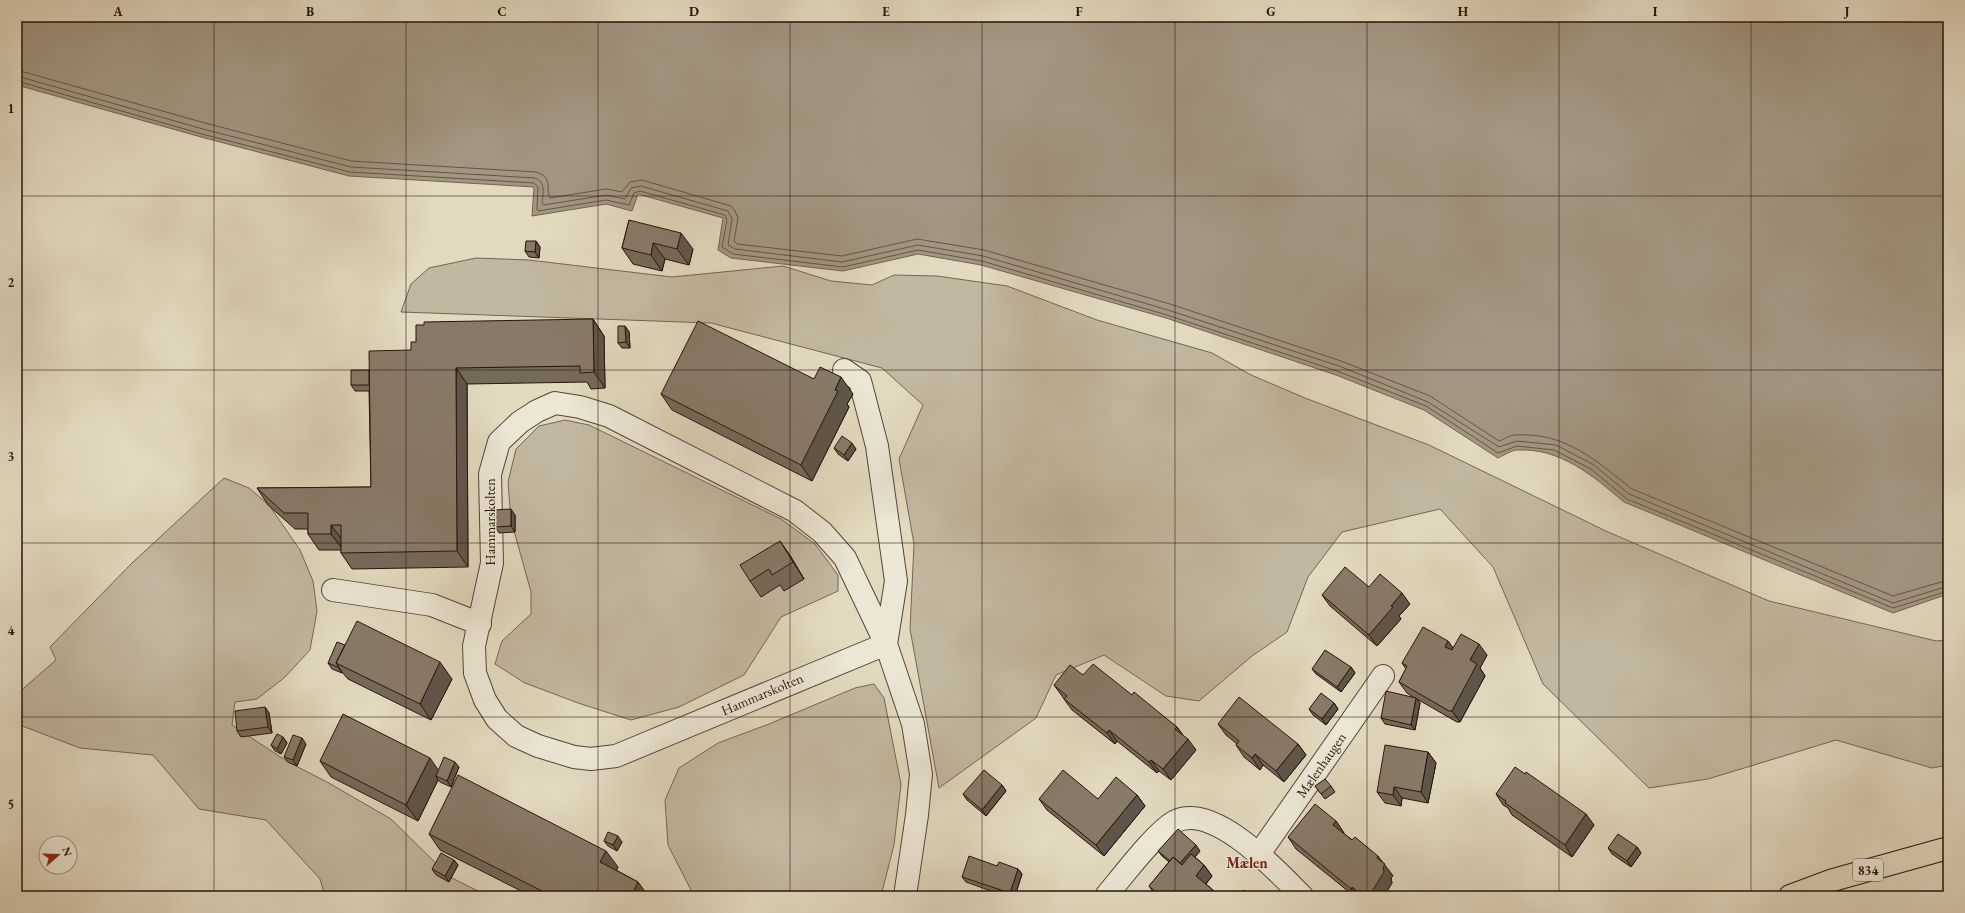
<svg xmlns="http://www.w3.org/2000/svg" width="1965" height="913" font-family="'EB Garamond',serif">
<rect width="100%" height="100%" fill="#e2d9bf"/>
<filter id="stains"><feTurbulence type="fractalNoise" baseFrequency=".005" numOctaves="4"/><feColorMatrix values="0 0 0 0 .2 0 0 0 0 .09 0 0 0 0 .02 0 0 0 .5 -.17"/></filter>
<radialGradient id="worn" r=".72"><stop offset=".6" stop-color="#630" stop-opacity="0"/><stop offset="1" stop-color="#630" stop-opacity=".3"/></radialGradient>
<!-- green -->
<path fill="#c2b7a0" stroke="#746556" d="M476,258L529,260L672,277L783,266L831,281L872,285L894,275L937,276L1007,286L1097,320L1212,353L1251,375L1305,398L1429,445L1608,532L1769,601L1936,641L1948,640V765L1932,768L1836,740L1708,779L1649,788L1543,684L1493,567L1440,509L1342,532L1308,577L1287,632L1252,656L1199,701L1166,696L1104,655L1056,675L1036,718L939,788L910,629L914,544L899,459L923,405L882,368L711,323L401,312L411,284L429,268Z
M565,420L589,425L781,519L815,544L838,575V591L781,617L744,675L679,707L631,720L578,703L525,683L495,664L502,641L531,614V592L511,520L508,482L516,449L539,426Z
M224,478L249,488L269,505L300,550L313,581L317,611L310,650L284,678L257,699L235,702L232,725L288,762L327,782L391,819L450,877L488,896H325L320,879L266,820L199,809L153,755L80,748L17,724V694L56,660L50,647L132,563Z
M874,684L884,698L901,784L894,845L881,896H694L668,845L665,800L679,768L718,743L769,724L855,688Z"/>
<!-- water -->
<path fill="#a29682" stroke="#716252" d="M17,17H1948V594L1893,613L1624,502C1593,476 1561,448 1518,450C1512,450 1504,455 1498,458L1424,410L1336,375L1166,318L981,265L918,254L843,271L731,258L718,250L723,218L638,194L632,211L606,204L532,216L534,187L349,176L201,137L17,85Z"/>
<g fill="none" stroke-linecap="round" stroke-linejoin="round">
<!-- shore -->
<path stroke="#645446" stroke-width="1" d="M17,70L205,123L351,161L536,172C554,178 545,188 550,198L606,189L622,192L630,182L642,180L731,206L735,211L738,218L734,241L737,244L842,256L917,239L984,250L1170,304L1341,361L1430,396L1499,441C1505,439 1510,435 1516,435C1566,432 1596,461 1632,489L1893,596L1948,580
M17,76L203,129L351,167L535,178C546,182 543,193 542,203L544,205L606,195L625,199L631,188L641,186L728,211L732,219L728,245L735,249L842,262L918,245L983,256L1168,310L1339,366L1428,402L1499,447L1517,441L1556,445L1594,465L1629,494L1893,603L1948,586
M17,81L202,134L350,172L534,183L538,187L537,209L538,211L606,200L629,205L634,193L640,191L725,215L727,220L722,247L733,254L843,267L918,250L982,261L1167,315L1337,371L1426,406L1498,453L1517,446L1554,450L1591,469L1627,499L1893,608L1948,591"/>
<defs>
<path id="minor" d="M844,370L860,381L877,446L896,581L886,644
M333,590L432,605L480,624
M886,644L616,756L591,759L574,757L538,746L516,736L497,719L485,700L475,673L474,646L492,563L490,474L499,442L520,422L537,411L555,403L580,407L609,416L795,511L822,532L845,558L886,644L913,724L921,774L917,815L905,896
M1259,854L1383,676
M1106,896C1122,877 1154,834 1174,822C1213,801 1277,871 1302,896"/>
<path id="major" d="M1790,896L1833,880L1948,848"/>
</defs>
<!-- minor casing -->
<use href="#minor" stroke="#564438" stroke-width="24"/>
<!-- major casing -->
<use href="#major" stroke="#27130b" stroke-width="24"/>
<!-- minor -->
<use href="#minor" stroke="#ece6d5" stroke-width="22"/>
<!-- major -->
<use href="#major" stroke="#e2d9bf" stroke-width="22"/>
</g>
<!-- wall -->
<path fill="#75695a" stroke="#27130b" d="M629,220L693,249L689,265L665,259L662,271L633,264L622,248Z
M536,241L540,247L539,258L529,257L525,251Z
M593,319L604,336L605,388L591,389L587,382L467,384L468,567L352,569L341,553V550H319L308,534V529H295L268,505L257,488L371,487L369,391H355L351,385L369,370L411,350L416,342Z
M625,326L629,332L630,348H622L618,343Z
M814,379L853,394L847,404L849,407L812,481L672,410L661,394Z
M834,448L856,449L848,461L838,454Z
M515,515V532L499,533L495,527Z
M780,541L791,557L804,579L784,591L780,585L761,597L750,581Z
M1369,587L1410,604L1399,616L1401,619L1377,646L1330,606L1322,595Z
M1448,641L1453,648L1487,655L1480,668L1485,676L1460,722H1457L1417,699L1420,703L1415,730L1385,724L1381,718L1413,697L1407,693L1399,682L1406,669L1402,663Z
M345,645L452,679L431,720L348,679L342,672V673L332,669L328,663Z
M1351,667L1355,673L1341,692L1316,674L1312,669Z
M1083,675L1132,695L1177,727L1183,735L1196,750L1171,780L1159,771L1157,773L1117,741L1115,744L1072,710L1064,699L1062,696L1054,685Z
M1334,703L1338,709L1326,725L1313,715L1309,709Z
M265,707L269,713L272,733L241,737L237,731Z
M1218,724L1298,744L1306,755L1284,782L1263,765L1260,770L1244,757L1236,745L1237,744L1226,735Z
M283,737L287,743L281,754L275,751L271,745Z
M306,744L297,766L288,762L284,757Z
M1428,752L1436,763L1428,803L1402,798L1401,806L1385,803L1377,792Z
M320,761L438,770L459,767L451,787L440,782L438,780L418,821L331,777Z
M1525,774L1594,825L1572,857L1512,815L1508,808L1503,805L1496,794Z
M1002,785L1006,791L986,816L967,800L963,794Z
M1315,786H1331L1335,792L1325,799Z
M1137,795L1145,806L1104,856L1047,810L1039,799H1098Z
M1336,821L1344,833H1343L1383,863L1393,876L1391,878L1392,883L1384,896H1354L1296,849L1288,837Z
M429,834L618,867L616,870L638,882L648,896H531L440,850Z
M604,841L622,842L617,851L608,846Z
M1637,847L1641,853L1631,867L1612,854L1608,848Z
M1158,851H1200L1195,857L1204,865L1212,876L1206,884L1220,896H1156L1149,886L1169,862L1162,856Z
M454,860L458,865L449,882L436,875L432,869Z
M997,866L1018,869L1022,874L1015,896H1005L966,882L962,877Z"/>
<!-- shaded-wall -->
<path fill="#5f554a" stroke="#27130b" d="M681,233L693,249L689,265L677,249Z
M536,241L540,247L539,258L535,252Z
M653,243L665,259L662,271L651,255Z
M593,319L604,336L605,388L594,372Z
M625,326L629,332L630,348L626,342Z
M456,368L467,384L468,567L457,551Z
M841,377L853,394L847,404L849,407L812,481L801,465L835,390Z
M852,443L856,449L848,461L844,455Z
M511,509L515,515V532L511,526Z
M331,525L343,541V550L331,534Z
M780,541L791,557L804,579L793,562Z
M1402,593L1410,604L1399,616L1401,619L1377,646L1369,635L1391,606Z
M1448,641L1456,652L1453,658L1445,647Z
M1479,644L1487,655L1480,668L1485,676L1460,722L1452,711L1470,660Z
M440,662L452,679L431,720L420,704Z
M338,666L342,672V673L338,667Z
M1351,667L1355,673L1341,692L1337,687Z
M1416,698L1420,703L1415,730L1411,725Z
M1334,703L1338,709L1326,725L1322,719Z
M265,707L269,713L272,733L268,727Z
M1177,727L1185,738L1175,729Z
M1109,730L1117,741L1115,744L1107,733Z
M283,737L287,743L281,754L277,749Z
M302,738L306,744L297,766L293,760Z
M1188,739L1196,750L1171,780L1163,769Z
M1298,744L1306,755L1284,782L1276,771Z
M1428,752L1436,763L1428,803L1421,792Z
M1255,754L1263,765L1260,770L1252,758Z
M430,758L441,774L436,776L438,780L418,821L406,805Z
M1151,760L1159,771L1157,773L1149,762Z
M455,762L459,767L451,787L447,781Z
M1002,785L1006,791L986,816L982,810Z
M1394,787L1402,798L1401,806L1393,795Z
M1137,795L1145,806L1104,856L1096,845Z
M1586,814L1594,825L1572,857L1565,845Z
M1336,821L1344,833L1341,836L1333,825Z
M618,836L622,842L617,851L613,845Z
M1196,845L1200,851L1183,870L1179,864Z
M1637,847L1641,853L1631,867L1627,861Z
M606,851L618,867L612,879L600,862Z
M1378,856L1393,876L1391,878L1392,883L1384,896H1369L1377,858Z
M454,860L458,865L449,882L445,876Z
M1204,865L1212,876L1203,887L1196,876Z
M1018,869L1022,874L1015,896H1012L1010,893Z
M638,882L648,896H631Z
M1352,887L1358,896H1356L1351,889Z"/>
<!-- building -->
<path fill="#887a69" stroke="#27130b" d="M629,220L681,233L677,249L653,243L651,255L622,248Z
M526,241H536L535,252L525,251Z
M593,319L594,372L580,373V366L456,368L457,551L341,553V525H331V534H308V513H284L257,488L371,487L369,351L411,350V342H416V325H424V322Z
M698,321L814,379L820,367L841,377L835,390L838,391L801,465L661,394Z
M618,326H625L626,342L618,343Z
M351,370H369V385H351Z
M842,436L852,443L844,455L834,448Z
M511,509V526L495,527L494,510Z
M780,541L793,562L772,575L769,569L750,581L740,565Z
M1345,567L1369,587L1380,574L1402,593L1391,606L1393,607L1369,635L1322,595Z
M357,621L440,662L420,704L336,663Z
M1423,627L1448,641L1445,647L1452,650L1461,634L1479,644L1470,660L1477,664L1452,711H1449L1399,682L1407,666L1402,663Z
M337,642L345,645L336,663L338,666V667L328,663Z
M1325,650L1351,667L1337,687L1312,669Z
M1093,664L1132,695L1134,692L1177,727L1175,729L1188,739L1163,769L1151,760L1149,762L1109,730L1107,733L1064,699L1067,696L1054,685L1070,665L1083,675Z
M1386,691L1416,698L1411,725L1381,718Z
M1321,693L1334,703L1322,719L1309,709Z
M1239,697L1298,744L1276,771L1255,754L1252,758L1236,745L1239,741L1218,724Z
M265,707L268,727L237,731L235,711Z
M343,714L430,758L406,805L320,761Z
M277,734L283,737L277,749L271,745Z
M293,735L302,738L293,760L284,757Z
M1385,745L1428,752L1421,792L1394,787L1393,795L1377,792Z
M444,757L455,762L447,781L436,776Z
M1515,767L1525,774L1526,772L1586,814L1565,845L1505,803L1506,801L1496,794Z
M984,770L1002,785L982,810L963,794Z
M1063,770L1098,799L1116,777L1137,795L1096,845L1039,799Z
M458,775L606,851L600,862L638,882L631,896H552L429,834Z
M1325,779L1331,786L1321,794L1315,786Z
M1315,804L1336,821L1333,825L1352,840L1355,837L1378,856L1377,858L1385,864L1383,867L1384,872L1369,896H1363L1352,887L1351,889L1288,837Z
M1178,829L1196,845L1180,863L1173,857L1170,861L1158,851Z
M608,832L618,836L613,845L604,841Z
M1618,834L1637,847L1627,861L1608,848Z
M441,853L454,860L445,876L432,869Z
M1191,854L1204,865L1196,876L1220,896H1160L1149,886L1173,857L1182,865Z
M969,856L997,866L999,862L1018,869L1010,893L962,877Z
M1244,890L1251,896H1239Z"/>
<!-- grid -->
<path fill="none" stroke="#27130b" stroke-width="1" stroke-opacity="0.55" d="M214,17V896M406,17V896M598,17V896M790,17V896M982,17V896M1175,17V896M1367,17V896M1559,17V896M1751,17V896M17,196H1948M17,370H1948M17,543H1948M17,717H1948"/>
<g text-anchor="middle" stroke-width="3" stroke-linejoin="round" paint-order="stroke">
<!-- shield labels -->
<rect fill="#ece6d5" stroke="#625248" stroke-width="1" x="1853" y="859" width="30" height="22" rx="3"/>
<g font-size="13" font-weight="bold" fill="#27130b">
<text x="1868" y="875">834</text>
</g>
<!-- street labels -->
<g font-size="14" fill="#27130b" stroke="#ece6d5">
<text transform="translate(490 522) rotate(-90)" y="5">Hammarskolten</text>
<text transform="translate(762 694) rotate(-23)" y="5">Hammarskolten</text>
<text transform="translate(1321 765) rotate(-55)" y="5">Mælenhaugen</text>
</g>
<!-- neighbourhood labels -->
<g font-size="15" font-weight="bold" fill="#7a1f14" stroke="#ece6d5">
<text x="1247" y="868">Mælen</text>
</g>
</g>
<!-- margin -->
<rect width="1965" height="913" fill="none" stroke="#e2d9bf" stroke-width="44"/>
<!-- north arrow -->
<g transform="translate(58 855) rotate(70)"><circle r="19" fill="#ece6d5" stroke="#9d9284"/>
<path d="M0-3L7 15L0 10L-7 15Z" fill="#8f2418"/>
<text y="-6" font-size="11" font-weight="bold" text-anchor="middle" fill="#27130b">N</text>
</g>
<rect x="22" y="22" width="1921" height="869" fill="none" stroke="#27130b" stroke-width="1.5"/>
<g font-size="13" text-anchor="middle" font-weight="bold" fill="#27130b">
<text x="118" y="16">A</text>
<text x="310" y="16">B</text>
<text x="502" y="16">C</text>
<text x="694" y="16">D</text>
<text x="886" y="16">E</text>
<text x="1079" y="16">F</text>
<text x="1271" y="16">G</text>
<text x="1463" y="16">H</text>
<text x="1655" y="16">I</text>
<text x="1847" y="16">J</text>
<text x="11" y="113">1</text>
<text x="11" y="287">2</text>
<text x="11" y="461">3</text>
<text x="11" y="635">4</text>
<text x="11" y="809">5</text>
</g>
<rect width="100%" height="100%" filter="url(#stains)"/>
<rect width="100%" height="100%" fill="url(#worn)"/>
</svg>
